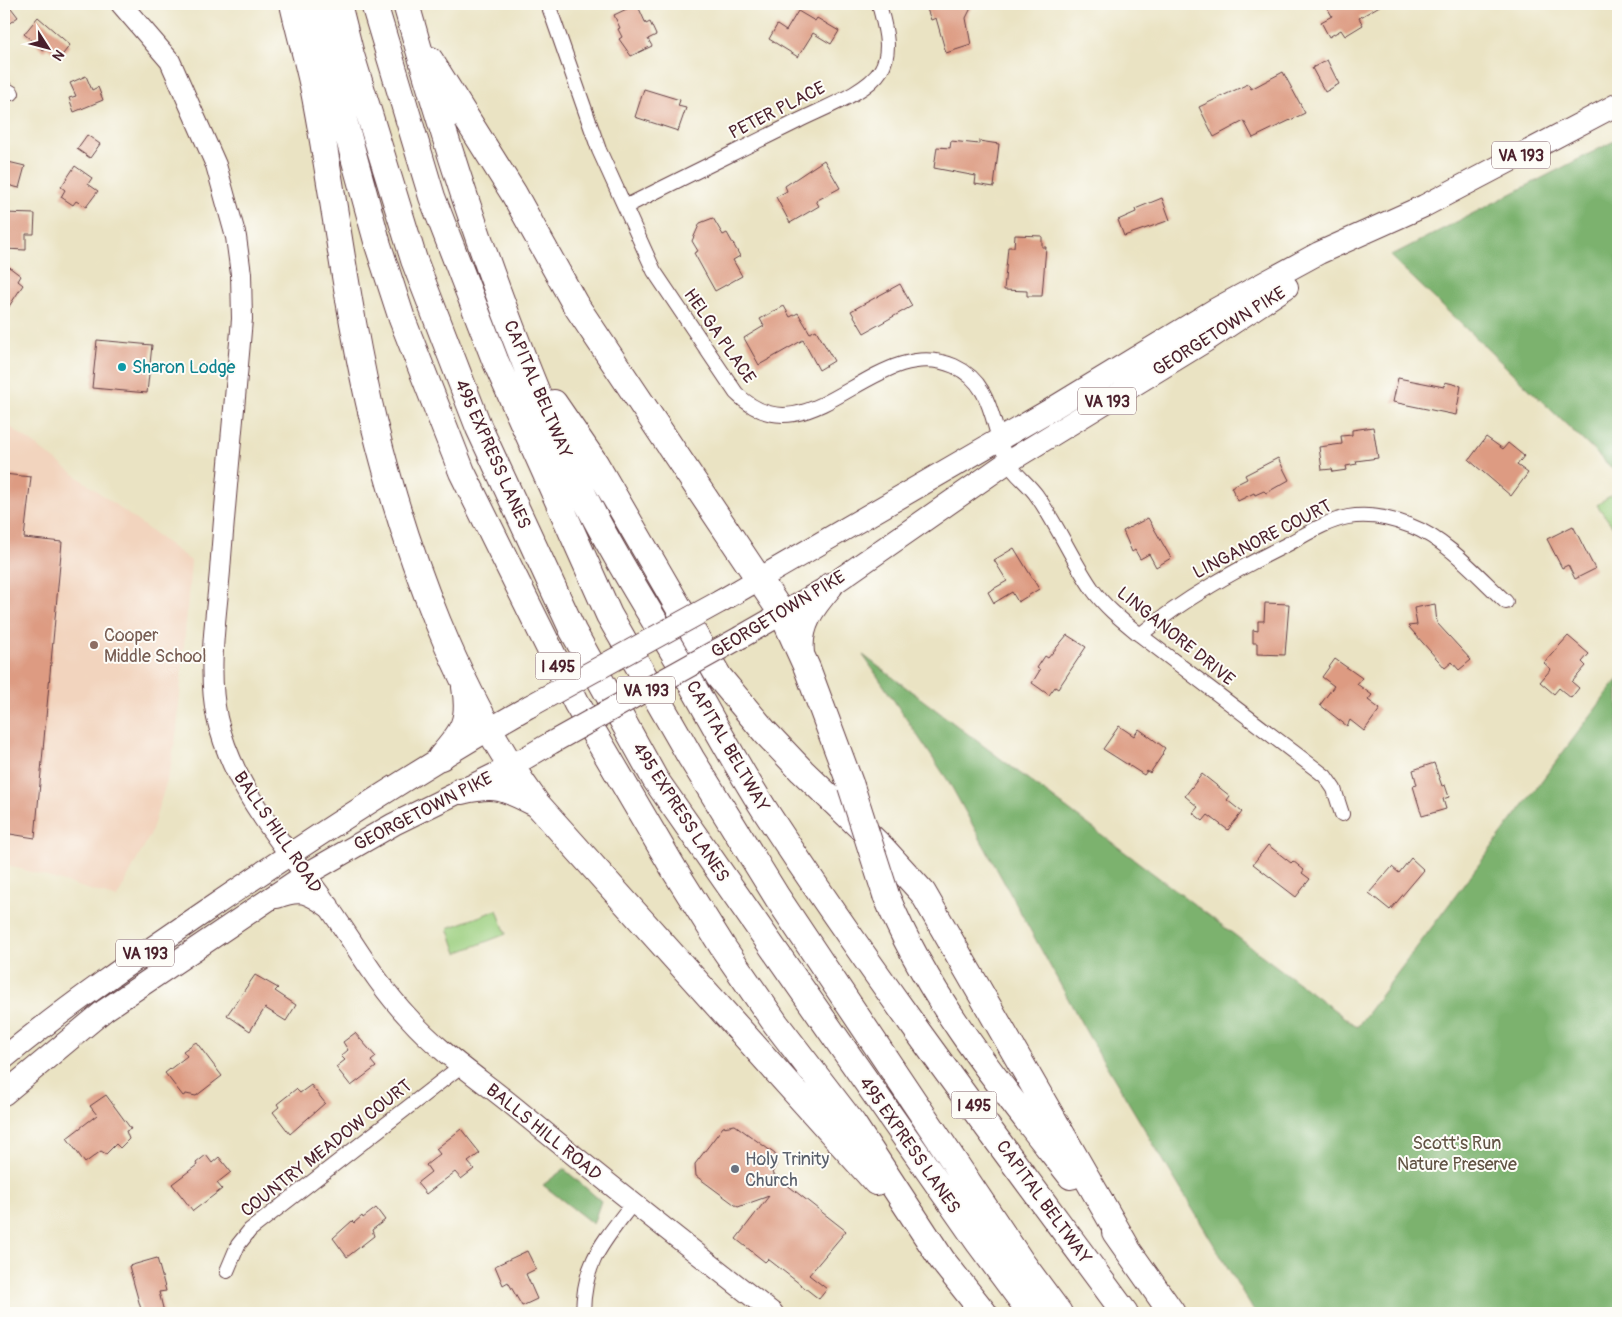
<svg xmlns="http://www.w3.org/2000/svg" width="1622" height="1317" font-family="Pangolin,sans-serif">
<rect width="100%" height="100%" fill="#fdfcf7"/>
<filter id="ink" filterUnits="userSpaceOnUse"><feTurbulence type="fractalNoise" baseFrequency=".02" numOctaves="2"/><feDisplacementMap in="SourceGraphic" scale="10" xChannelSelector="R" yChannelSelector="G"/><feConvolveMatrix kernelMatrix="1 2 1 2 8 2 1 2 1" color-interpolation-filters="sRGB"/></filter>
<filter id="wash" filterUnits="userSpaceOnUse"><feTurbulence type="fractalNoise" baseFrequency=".0096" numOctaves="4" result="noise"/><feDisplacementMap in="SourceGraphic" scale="20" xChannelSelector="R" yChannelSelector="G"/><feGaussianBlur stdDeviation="1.12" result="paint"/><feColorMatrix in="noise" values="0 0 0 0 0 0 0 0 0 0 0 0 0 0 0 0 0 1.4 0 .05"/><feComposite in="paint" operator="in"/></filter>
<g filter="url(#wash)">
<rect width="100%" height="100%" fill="#eae3c3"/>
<!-- built -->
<path fill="#f2d4be" d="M4,422L191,561L177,729L170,770L151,833L117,898L4,864Z"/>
<!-- green -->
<path fill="#9bcf7f" stroke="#727755" d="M1618,490V534L1597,505Z
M497,910L506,934L457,953L448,928Z"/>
<!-- forest -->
<path fill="#7cb26e" stroke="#63684c" d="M1618,139V474L1390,256Z
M863,655L1357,1027L1618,679V1313H1255L1088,1035L949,782Z
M564,1169L601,1201L593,1224L543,1185Z"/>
<g id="blocks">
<!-- building -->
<path fill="#dd9b82" d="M4,4H8L18,17L4,27Z
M637,4L646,24L650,22L656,35L648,39L652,46L631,56L619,39L622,37L618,29L620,28L614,15Z
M930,4H973L966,18L971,45L946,53L936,18L931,20L927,9L932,8Z
M1325,4H1383L1359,18L1363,25L1345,36L1341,30L1329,37L1321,22L1332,16Z
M798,11L815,21L817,18L839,31L831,44L813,33L798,57L769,39L777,25L786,31Z
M38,17L70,45L60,58L47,48L44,51L24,34Z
M1327,60L1339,84L1325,92L1312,68Z
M1283,72L1305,113L1253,138L1244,121L1214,137L1199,107L1248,84L1251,89Z
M86,76L92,90L98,87L103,100L74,112L69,98L76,96L70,83Z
M644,89L680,100L678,106L686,108L678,131L635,117Z
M87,135L100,144L90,158L77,149Z
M951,141L979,144V141L999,144L994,187L975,184L976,176L934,168L937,147L950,148Z
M824,160L840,188L816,201L819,206L790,223L776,197L787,191L785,186Z
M4,161L25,166L19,188L4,184Z
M75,166L92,178L88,184L98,191L86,207L76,201L73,205L61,197L65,190L61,187Z
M1162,198L1170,220L1124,236L1118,220L1136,212L1135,209Z
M4,213L35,214L34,234H26V250L4,249Z
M713,218L723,235L727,233L740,256L733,260L742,276L715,291L694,253L698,251L692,241L700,223Z
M1015,235L1042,236V247H1046L1042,296H1027V291L1004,290L1008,247H1014Z
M9,267L21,276L18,281L23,285L4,314V274Z
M900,284L912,306L864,333L851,311Z
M784,306L790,317L798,313L810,333L816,330L834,361L819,370L803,340L759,365L744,338L764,326L760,319Z
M97,340L152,345L147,393L92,388Z
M1398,378L1444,387L1445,382L1461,386L1456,415L1393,402Z
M1373,427L1378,458L1356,461L1357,464L1346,466L1347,470L1333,472L1332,469L1322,470L1319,447L1342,444L1341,436L1352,435V430Z
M1486,437L1503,449L1508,443L1524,456L1517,465L1528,473L1511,496L1469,460Z
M1278,458L1289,480L1266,493L1264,491L1255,495L1254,493L1238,501L1231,487L1247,479L1245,475Z
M4,474L31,477L24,538L62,542L35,838L4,833Z
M1148,518L1171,558L1156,567L1149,554L1140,559L1135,550L1132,552L1123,531Z
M1573,526L1595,569L1575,579L1568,565L1562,568L1547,539Z
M1014,548L1039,589L1018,602L1012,592L994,603L988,592L1007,581L994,560Z
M1265,603L1289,604L1285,655L1257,654V643H1253V630L1258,631V621H1264Z
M1435,604L1437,623L1471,660L1459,670L1452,662L1445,668L1408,626L1417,625L1414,608Z
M1067,635L1086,647L1058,689L1055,687L1049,695L1032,683L1040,670L1037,668L1045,656L1048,658Z
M1568,636L1589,654L1582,662L1586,666L1572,682L1579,688L1571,698L1559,688L1554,694L1540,682L1551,669L1544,663Z
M1335,659L1362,678L1357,684L1372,695L1368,700L1380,709L1364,731L1350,720L1347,726L1320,705L1334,686L1322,677Z
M1119,726L1134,736L1139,729L1165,748L1162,753L1163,754L1150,773L1147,771L1144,775L1103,749Z
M1434,763L1442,786L1445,785L1449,797L1443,799L1446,809L1422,816L1413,786L1417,785L1413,770Z
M1202,774L1230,796L1227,800L1242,812L1228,830L1208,815L1203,821L1193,813L1198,807L1185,796Z
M1268,845L1291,863L1293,861L1304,870L1302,873L1310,879L1296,897L1253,864Z
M1411,858L1424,870L1390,910L1369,893L1392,867L1399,873Z
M255,975L278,988L275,991L296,1005L286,1021L265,1008L250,1031L227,1015Z
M355,1033L376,1057L371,1061L376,1067L351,1086L336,1067L345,1060L341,1056L348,1050L343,1042Z
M196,1042L222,1076L196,1096L186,1094L183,1096L165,1073L187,1056L183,1051Z
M311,1085L325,1103L290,1134L273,1112L279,1107L277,1104L296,1089L300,1093Z
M106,1095L131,1129L126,1131L129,1139L120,1148L116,1144L106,1154L101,1151L85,1163L67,1138L97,1115L90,1106Z
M735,1125L775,1154L776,1165L772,1173L846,1231L809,1275L827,1289L819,1299L768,1259L765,1262L736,1239L769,1196L738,1207L696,1176L695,1164L723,1127Z
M461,1129L480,1153L468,1162L474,1169L461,1179L455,1172L426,1194L417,1183L431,1172L426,1165L440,1154L436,1149Z
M206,1155L212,1163L219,1157L231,1172L217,1183L222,1189L193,1211L172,1184L197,1165L196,1163Z
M376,1208L385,1220L372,1230L374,1236L347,1257L333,1238L352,1221L354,1223L362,1216L363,1218Z
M527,1251L536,1269L526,1274L537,1299L522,1306L508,1282L503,1285L495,1266Z
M157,1258L166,1291L159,1292L164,1312L142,1313L129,1266Z"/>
</g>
</g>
<g filter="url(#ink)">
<use href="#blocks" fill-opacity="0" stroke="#623c42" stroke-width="1"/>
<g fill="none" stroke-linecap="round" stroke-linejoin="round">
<defs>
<path id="street" d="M548,4L599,150L654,271L736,393C808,466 875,331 954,366C996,385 990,428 1008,462C1014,474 1029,484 1037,496C1058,526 1072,560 1093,590C1106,608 1123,621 1140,635L1325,776L1334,789L1342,814
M4,88L12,93
M625,207C682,178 740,150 798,121C821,109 867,93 881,70C893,49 884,25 879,4
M1140,635C1185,598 1234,571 1286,545C1305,535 1326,521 1348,517C1370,513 1391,518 1411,526C1446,539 1479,577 1506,602
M227,1271L238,1245L250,1230L461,1066
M583,1313C584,1261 602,1244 632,1204"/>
<path id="secondary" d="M121,4L170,61L216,165L236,237L241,274L242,319C235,403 226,487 220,571C216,619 207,670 217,718C232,784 276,836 315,888C347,930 372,979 409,1018C441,1054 481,1079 517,1109C602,1179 687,1246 773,1313"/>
<path id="primary" d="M721,601L1050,410L1216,309L1319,253L1424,206L1618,104
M741,637L830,586L1008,462L1207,340L1287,287
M277,897C301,888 308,892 328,906
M4,1058C68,1005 137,958 206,911C312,838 418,769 530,706
M4,1094L105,1010L305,875L394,824L510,767L551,743"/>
<path id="highway" d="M293,4C299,31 307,58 313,86C335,198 347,313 374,424C406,554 458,696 537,804L876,1182
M312,4L378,245L402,319L462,472L577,704L675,871L724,949L776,1024L853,1124L942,1260L984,1313
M338,4L351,55L414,260L479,428L573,631L655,779L979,1243L1031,1313
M374,4L432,197L495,360L609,615L691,758L777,897L1022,1263L1059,1313
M406,4C433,101 463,197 498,292C525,365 554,439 590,508C616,559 647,608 677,658C707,711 735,764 768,815C880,986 1004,1149 1125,1313
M430,60L514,194L575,304L783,615L807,668L851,786
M554,403L595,463L719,677L765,732L802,771L882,848L923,893L1126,1246
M801,653C798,625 812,607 830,586
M441,757C463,732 471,721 465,687
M461,791C496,783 504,787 535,803
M886,895C928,999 1002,1088 1071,1176
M1115,1232L1172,1313"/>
</defs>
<!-- street casing -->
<use href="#street" stroke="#623c42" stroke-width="16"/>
<!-- secondary casing -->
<use href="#secondary" stroke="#623c42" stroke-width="22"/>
<!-- primary casing -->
<use href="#primary" stroke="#623c42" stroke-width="24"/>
<!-- highway casing -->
<use href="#highway" stroke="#623c42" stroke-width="28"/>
<!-- street -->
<use href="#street" stroke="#fff" stroke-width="14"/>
<!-- secondary -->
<use href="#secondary" stroke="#fff" stroke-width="20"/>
<!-- primary -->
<use href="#primary" stroke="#fff" stroke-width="22"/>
<!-- highway -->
<use href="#highway" stroke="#fff" stroke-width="26"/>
<defs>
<path id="primary-bridge" d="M530,706L721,601
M551,743L741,637"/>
<path id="highway-bridge" d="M851,786L886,895"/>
</defs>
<!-- primary-bridge casing -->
<use href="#primary-bridge" stroke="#623c42" stroke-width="24" stroke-linecap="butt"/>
<!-- highway-bridge casing -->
<use href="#highway-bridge" stroke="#623c42" stroke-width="28" stroke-linecap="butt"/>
<!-- primary-bridge -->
<use href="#primary-bridge" stroke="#fff" stroke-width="22"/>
<!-- highway-bridge -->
<use href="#highway-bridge" stroke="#fff" stroke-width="26"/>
</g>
</g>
<!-- markers -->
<circle fill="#0f9aa8" stroke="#fdfcf7" stroke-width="2" cx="122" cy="367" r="5"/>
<circle fill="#8d6e63" stroke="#fdfcf7" stroke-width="2" cx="94" cy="645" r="5"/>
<circle fill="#6b7280" stroke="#fdfcf7" stroke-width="2" cx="735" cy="1169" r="5"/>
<g text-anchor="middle" stroke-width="4" stroke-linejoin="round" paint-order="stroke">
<!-- shield labels -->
<g fill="#fdfcf7" stroke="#806168" stroke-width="1">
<rect x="1492" y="141.5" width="58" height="27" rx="4"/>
<rect x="1078" y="387.5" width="58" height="27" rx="4"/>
<rect x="535.5" y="652.5" width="45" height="27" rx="4"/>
<rect x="617" y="676.5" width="58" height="27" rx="4"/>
<rect x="116" y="939.5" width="58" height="27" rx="4"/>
<rect x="951.5" y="1091.5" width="45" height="27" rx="4"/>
</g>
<g font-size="16" font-weight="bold" fill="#4a1f2b">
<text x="1521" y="161">VA 193</text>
<text x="1107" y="407">VA 193</text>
<text x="558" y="672">I 495</text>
<text x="646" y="696">VA 193</text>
<text x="145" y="959">VA 193</text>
<text x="974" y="1111">I 495</text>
</g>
<!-- street labels -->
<g font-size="18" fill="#4a1f2b" stroke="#fdfcf7">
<text transform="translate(777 110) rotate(-27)" y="6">PETER PLACE</text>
<text transform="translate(1219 331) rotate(-32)" y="6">GEORGETOWN PIKE</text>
<text transform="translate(720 336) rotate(55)" y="6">HELGA PLACE</text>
<text transform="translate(538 389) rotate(67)" y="6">CAPITAL BELTWAY</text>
<text transform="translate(493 454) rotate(66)" y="6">495 EXPRESS LANES</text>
<text transform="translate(1262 539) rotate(-27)" y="6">LINGANORE COURT</text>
<text transform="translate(778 614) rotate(-31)" y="6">GEORGETOWN PIKE</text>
<text transform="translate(1176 636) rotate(39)" y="6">LINGANORE DRIVE</text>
<text transform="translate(728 746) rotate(60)" y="6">CAPITAL BELTWAY</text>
<text transform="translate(423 811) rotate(-27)" y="6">GEORGETOWN PIKE</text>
<text transform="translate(681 812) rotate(57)" y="6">495 EXPRESS LANES</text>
<text transform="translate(278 832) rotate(56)" y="6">BALLS HILL ROAD</text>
<text transform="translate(544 1132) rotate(39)" y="6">BALLS HILL ROAD</text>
<text transform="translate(910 1145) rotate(55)" y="6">495 EXPRESS LANES</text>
<text transform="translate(326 1148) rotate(-38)" y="6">COUNTRY MEADOW COURT</text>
<text transform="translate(1044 1202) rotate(54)" y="6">CAPITAL BELTWAY</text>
</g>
<!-- culture labels -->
<g font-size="18" fill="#0d838f" stroke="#fdfcf7" text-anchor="start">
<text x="132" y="373">Sharon Lodge</text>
</g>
<!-- education labels -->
<g font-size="18" fill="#785e54" stroke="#fdfcf7" text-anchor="start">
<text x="104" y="641">Cooper<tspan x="104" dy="21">Middle School</tspan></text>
</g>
<!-- park labels -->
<g font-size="18" fill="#625444" stroke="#fdfcf7">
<text x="1457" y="1149">Scott's Run<tspan x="1457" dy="21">Nature Preserve</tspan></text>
</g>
<!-- worship labels -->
<g font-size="18" fill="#5b616d" stroke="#fdfcf7" text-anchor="start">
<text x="745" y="1165">Holy Trinity<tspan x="745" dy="21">Church</tspan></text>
</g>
</g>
<!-- margin -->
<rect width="1622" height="1317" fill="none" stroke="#fdfcf7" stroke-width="20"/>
<!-- north arrow -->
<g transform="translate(48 48) rotate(126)" stroke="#fdfcf7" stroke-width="4" paint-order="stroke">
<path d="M0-4L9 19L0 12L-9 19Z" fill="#4a1f2b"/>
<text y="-8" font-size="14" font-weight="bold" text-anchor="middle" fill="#4a1f2b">N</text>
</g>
</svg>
